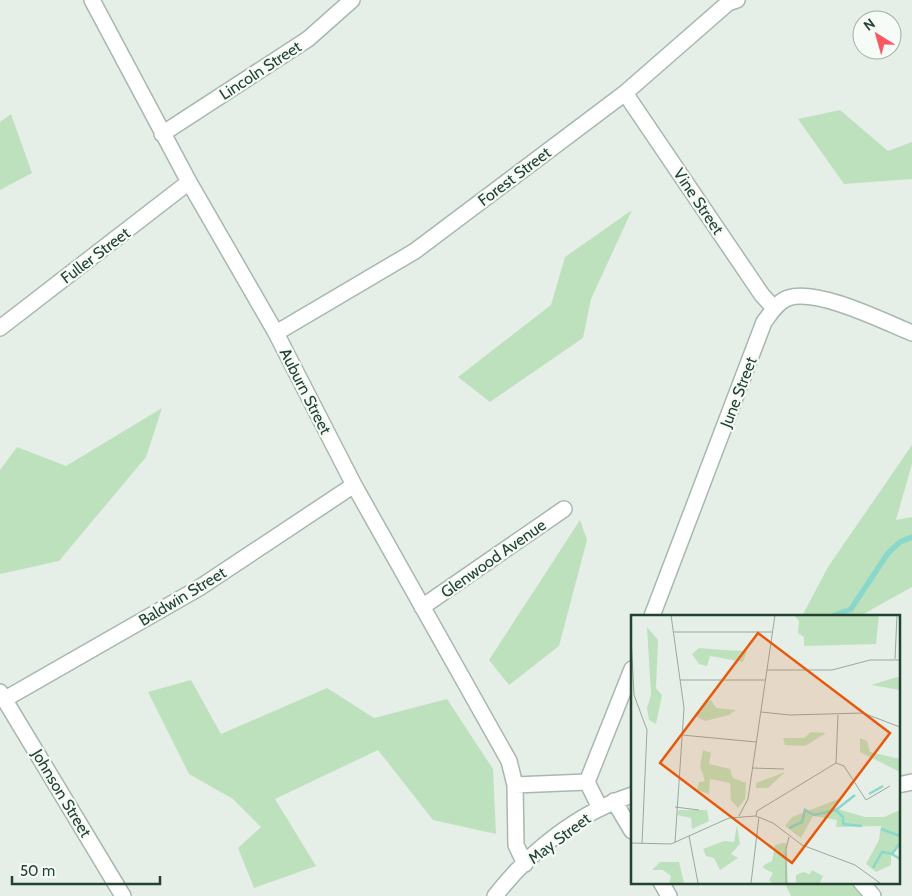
<svg xmlns="http://www.w3.org/2000/svg" width="912" height="896" font-family="Cabin,sans-serif">
<rect width="100%" height="100%" fill="#e5efe8"/>
<!-- green -->
<path fill="#bee1bd" d="M840,110L888,151L912,142V179L844,184L798,119Z
M11,114L32,173L0,190V122Z
M632,210L591,299L583,338L490,402L458,377L551,305L565,257Z
M162,408L146,457L59,561L0,574V470L17,447L66,466Z
M912,445V464L896,520L912,517V587L860,616H802L828,567Z
M580,520L587,540L559,646L509,685L489,660Z
M191,680L221,734L327,688L374,718L447,699L493,769L496,834L433,820L378,750L275,799L316,866L254,888L238,848L261,827L233,799L189,774L148,692Z
M784,882H862L872,896H791Z"/>
<g fill="none" stroke-linecap="round" stroke-linejoin="round">
<!-- stream -->
<path stroke="#8ad7cc" stroke-width="5.5" d="M833,616L851,609L888,553L900,542L912,537"/>
<defs>
<path id="minor" d="M92,0L189,182L276,333L354,485L509,761L515,785L516,845L525,864
M625,93L762,295L774,308
M162,134L308,39L352,0
M0,328L189,182
M276,333L415,251L625,93L728,3L737,0
M422,607L564,509
M652,616L764,322C771,313 777,302 788,298C817,288 883,321 912,333
M0,692L123,896
M5,699L199,588L354,485
M515,785L587,782
M898,785L912,782
M614,801L632,831
M600,808L587,782L632,669
M661,882L669,896
M861,882L873,896
M495,896C530,851 578,813 632,795"/>
</defs>
<!-- minor casing -->
<use href="#minor" stroke="#a7b8ad" stroke-width="18"/>
<!-- minor -->
<use href="#minor" stroke="#fff" stroke-width="15"/>
</g>
<g text-anchor="middle" stroke-width="4.5" stroke-linejoin="round" paint-order="stroke">
<!-- street labels -->
<g font-size="16" fill="#224330" stroke="#f6fbf7">
<text transform="translate(260 70) rotate(-33)" y="6">Lincoln Street</text>
<text transform="translate(514 176) rotate(-37)" y="6">Forest Street</text>
<text transform="translate(699 201) rotate(56)" y="6">Vine Street</text>
<text transform="translate(95 255) rotate(-37)" y="6">Fuller Street</text>
<text transform="translate(306 391) rotate(63)" y="6">Auburn Street</text>
<text transform="translate(738 392) rotate(-69)" y="6">June Street</text>
<text transform="translate(493 558) rotate(-35)" y="6">Glenwood Avenue</text>
<text transform="translate(182 596) rotate(-31)" y="6">Baldwin Street</text>
<text transform="translate(62 793) rotate(59)" y="6">Johnson Street</text>
<text transform="translate(559 838) rotate(-37)" y="6">May Street</text>
</g>
</g>
<!-- overview -->
<g transform="translate(631 615)">
<rect width="269" height="269" fill="#e5efe8"/>
<path d="M163,0H248L245,29L173,31V22L167,18L168,6ZM16,12L27,25L25,73L31,80L25,109L18,105L16,93L20,80ZM68,33L92,35L116,36L112,47L79,41L76,51L68,49L61,39ZM266,62L269,63V75L240,70ZM80,85L85,93L105,95L98,100L74,106L64,101L74,87ZM180,117L195,118L174,131L154,130L152,123H173ZM229,123L236,126L239,137L269,144V157L229,137ZM72,135L80,138L78,149L99,154L102,163L115,168L114,184L107,193L100,185L99,168L79,164L78,179L66,175L68,167L74,166L69,151ZM154,157L137,173H125V168ZM213,182L200,192L234,202H253L269,195V228L260,241V250L245,257L235,249L248,225L250,211L205,212L206,205L182,201L170,223L154,211L161,202ZM48,195H76L78,206L61,214L60,203L46,200ZM106,210L109,229L100,239L107,243L89,255L83,243L75,241L72,234L93,226L103,227ZM151,228H155L157,268H141L138,265L142,258L132,253L133,250L141,246L144,230ZM29,247H48L53,268H38L40,261L32,255H21ZM181,255L192,261L189,268H165V260L172,257L179,259Z" fill="#bee1bd"/>
<path fill="none" stroke="#8ad7cc" stroke-width="2.5" d="M238,179L252,171M205,195L224,180M158,213L171,207L174,195L183,200L205,195L212,202V209L231,211M250,214L269,221M269,228L261,239L269,244M242,253L251,237L261,239"/>
<path fill="none" stroke="#97aa9e" stroke-width="1" d="M40,0L53,93L44,227M43,17H142M0,22L3,80L16,115L11,229M264,44L266,0M136,55H201L239,45H269M49,65H134M130,97L159,100L232,98L269,112M51,120L125,127M205,148L207,100M121,153L153,154M44,192L68,195M108,201L117,184L144,0M125,201L126,196L205,148L213,151L235,185L259,171M58,221L67,268M0,228L40,229L98,203L125,201L142,208L171,230L224,250L249,268M120,268L128,202M155,268V234L158,222"/>
<path fill="#e8590c" fill-opacity="0.15" stroke="#e8590c" stroke-width="2.5" d="M127,18L259,118L161,248L29,148Z"/>
<rect width="269" height="269" fill="none" stroke="#224330" stroke-width="2.5"/>
</g>
<!-- north arrow -->
<g transform="translate(877 35) rotate(323)"><circle r="24" fill="#f6fbf7" stroke="#a1b1a7"/>
<path d="M0-4L9 19L0 12L-9 19Z" fill="#fa5860"/>
<text y="-8" font-size="14" font-weight="bold" text-anchor="middle" fill="#224330">N</text>
</g>
<!-- scale -->
<path d="M12 876v8h148v-8" fill="none" stroke="#224330" stroke-width="2.5"/>
<text x="20" y="876" font-size="15" fill="#224330" stroke="#f6fbf7" stroke-width="4" paint-order="stroke">50 m</text>
</svg>
